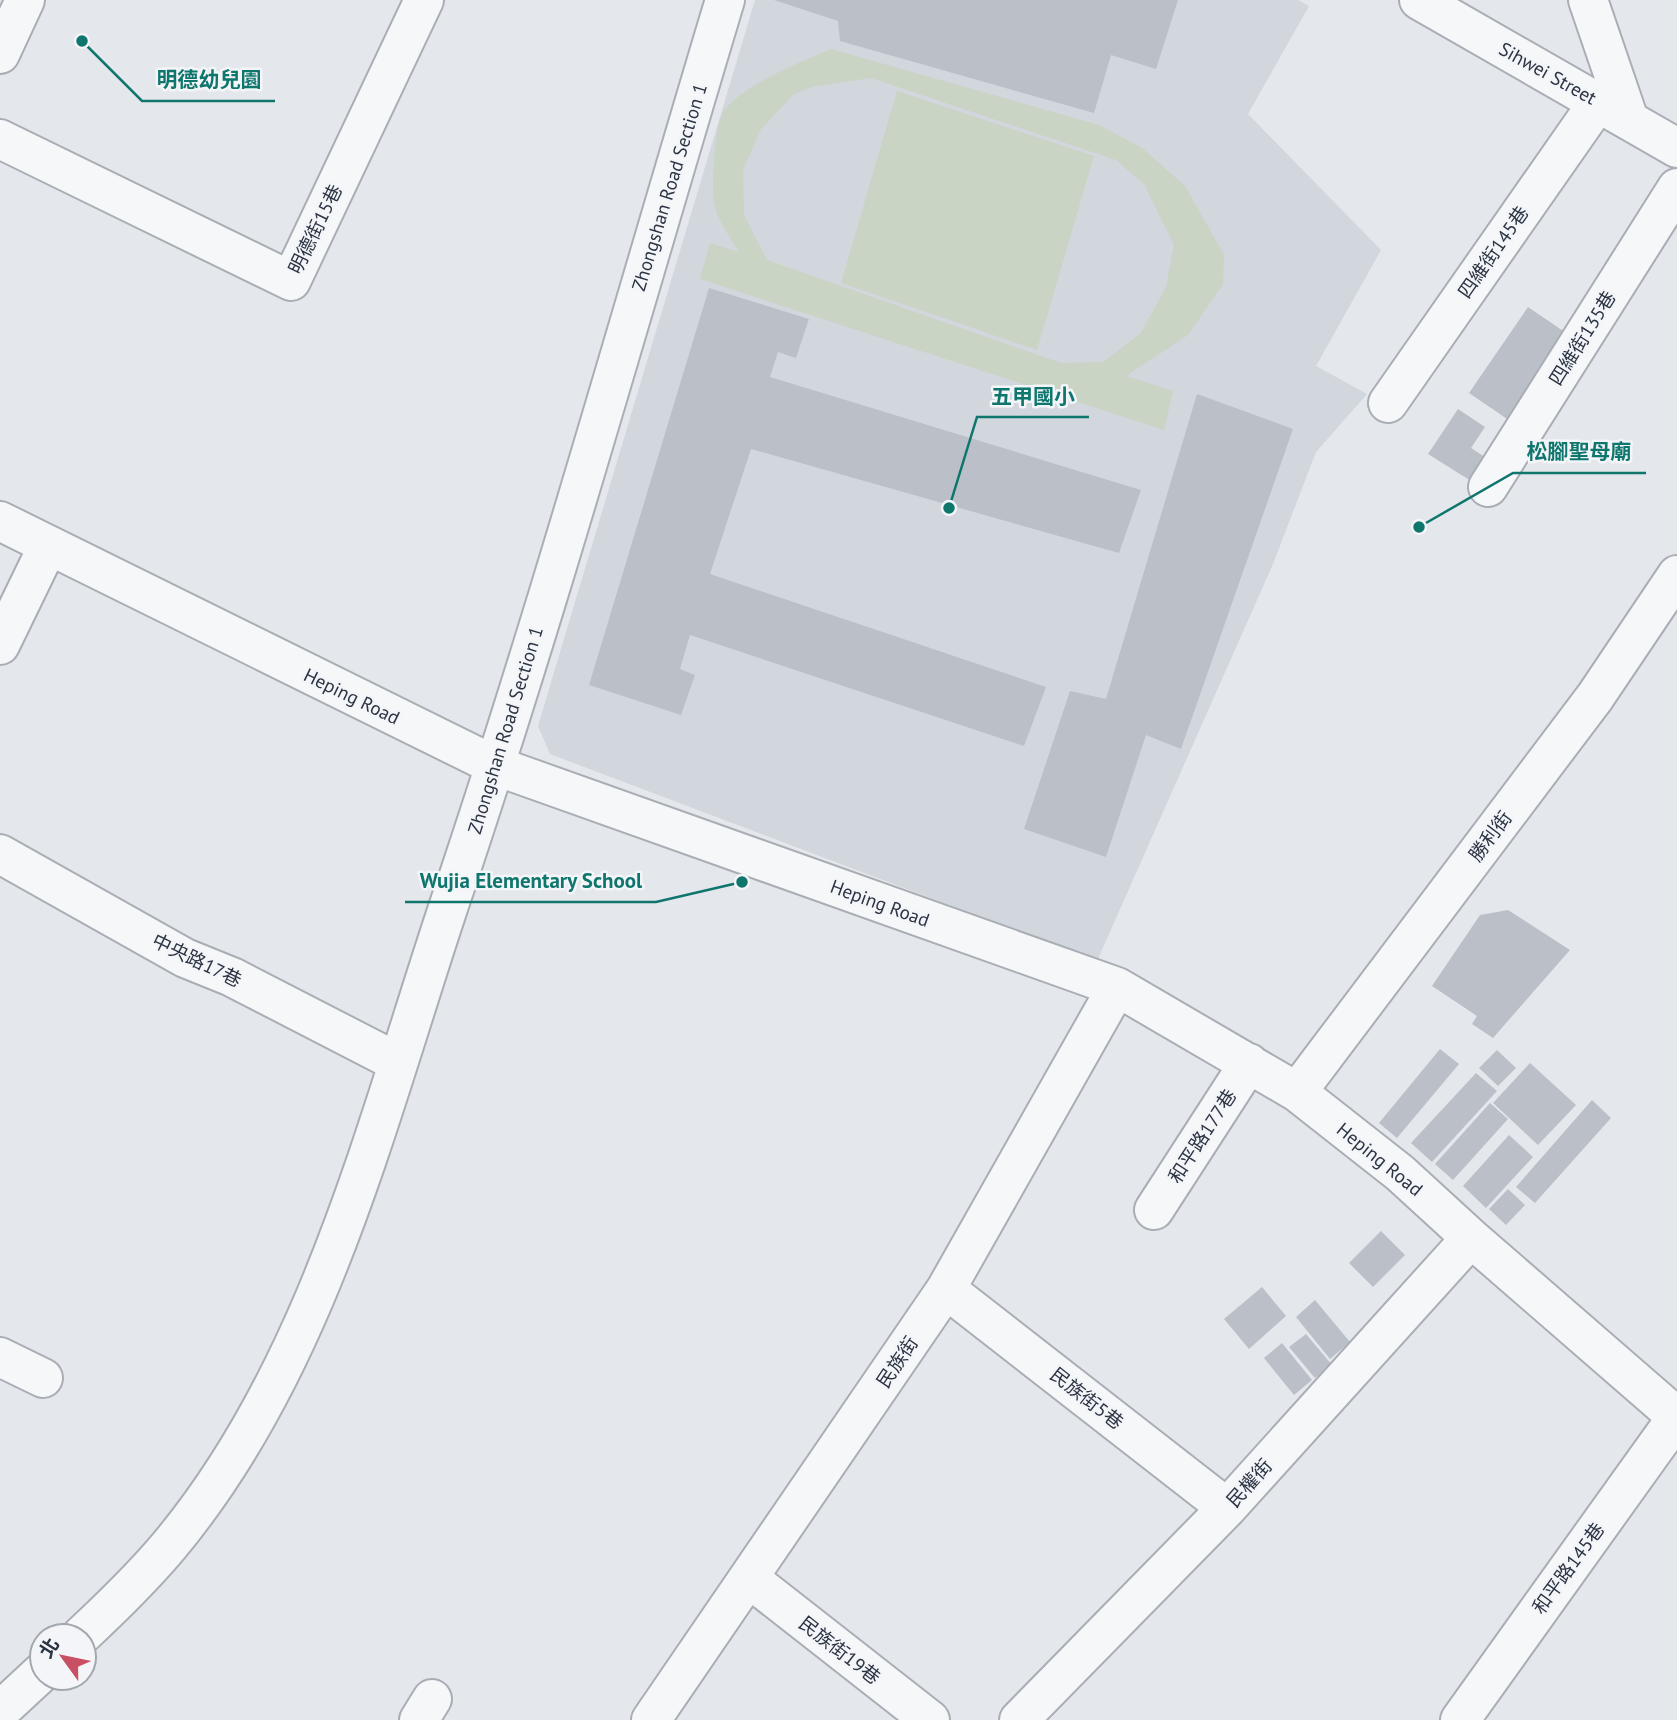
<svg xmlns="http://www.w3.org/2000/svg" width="1677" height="1720" font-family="'PT Sans','Noto Sans TC',sans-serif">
<rect width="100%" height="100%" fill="#e4e7eb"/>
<!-- built -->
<path fill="#d2d6dd" d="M755,0H1298L1309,6L1248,114L1381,250L1316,366L1367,394L1316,452L1273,564L1097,961L550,754L538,726Z"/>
<!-- green -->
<path fill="#c9d4c5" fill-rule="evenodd" d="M831,49L1099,125L1142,148L1185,186L1224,255L1223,284L1188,335L1126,376L1173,391L1164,430L700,279L710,243L739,252C714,212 711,210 714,163C715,148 716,130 722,115C735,87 804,61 831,49ZM871,78L1116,160L1144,184L1174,245L1166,287L1141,333L1103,362L1061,363L767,260L744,215L743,170L761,129L794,94L811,87Z
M897,91L1094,156L1037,350L841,283Z"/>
<!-- building -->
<path fill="#bbc0c8" d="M774,0H1178L1156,69L1111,55L1094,113L840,41L838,21Z
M709,288L809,319L796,358L778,352L770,377L1141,490L1119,553L751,449L710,574L1046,687L1024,746L690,635L680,669L695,675L681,715L589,685Z
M1528,307L1575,339L1516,425L1469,393Z
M1197,394L1293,429L1181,749L1146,735L1106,857L1024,829L1070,691L1106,699Z
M1458,409L1485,427L1471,448L1494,463L1479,486L1428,454Z
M1508,910L1570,950L1493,1038L1472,1024L1477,1016L1432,986L1480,915Z
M1440,1049L1459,1064L1397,1138L1379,1123Z
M1497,1050L1516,1068L1498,1086L1479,1068Z
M1530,1063L1576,1105L1538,1145L1493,1103Z
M1476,1073L1497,1091L1432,1162L1411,1143Z
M1592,1100L1611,1118L1535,1203L1516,1187Z
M1490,1103L1508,1119L1453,1180L1435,1164Z
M1509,1135L1533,1157L1486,1208L1463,1186Z
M1508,1189L1525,1205L1506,1225L1489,1209Z
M1381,1231L1405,1255L1373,1287L1349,1263Z
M1262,1287L1286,1316L1249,1349L1224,1319Z
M1315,1300L1350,1342L1330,1359L1296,1317Z
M1306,1334L1332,1365L1315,1378L1289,1347Z
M1282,1343L1312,1380L1294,1395L1264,1358Z"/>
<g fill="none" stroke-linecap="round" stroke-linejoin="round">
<defs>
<path id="minor" d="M1419,0L1677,148
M1588,0L1628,117
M0,54L25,0
M0,139L291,281L424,0
M1388,403L1599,101
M1488,487L1677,188
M0,521L496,766L1117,987L1297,1092L1400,1173L1471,1238L1677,1417
M0,645L48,546
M0,854L185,958L232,977L397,1062
M1297,1092L1595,697L1677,575
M1154,1210L1249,1063
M946,1289L1227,1508
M0,1357L43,1378
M750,1579L930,1720
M81,1636C111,1608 141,1579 168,1547C319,1367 376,1123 449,905C550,606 634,302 725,0
M0,1711L42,1672
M419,1720L432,1699
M651,1720L946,1289L1117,987
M1019,1720L1227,1508L1471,1238
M1460,1720L1677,1417"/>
</defs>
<!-- minor casing -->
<use href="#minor" stroke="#a9aeb5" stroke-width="42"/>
<!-- minor -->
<use href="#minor" stroke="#f6f7f9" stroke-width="38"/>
</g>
<g text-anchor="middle" stroke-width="5" stroke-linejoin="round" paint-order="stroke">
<!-- street labels -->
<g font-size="19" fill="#2c3443" stroke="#f3f5f8">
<text transform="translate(1548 73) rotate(29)" y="7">Sihwei Street</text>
<text transform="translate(669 187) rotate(-73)" y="7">Zhongshan Road Section 1</text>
<text transform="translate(315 229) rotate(-64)" y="7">明德街15巷</text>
<text transform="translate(1493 252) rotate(-55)" y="7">四維街145巷</text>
<text transform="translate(1582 338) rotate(-58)" y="7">四維街135巷</text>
<text transform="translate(352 696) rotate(26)" y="7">Heping Road</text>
<text transform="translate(505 730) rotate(-73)" y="7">Zhongshan Road Section 1</text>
<text transform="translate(1490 836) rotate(-53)" y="7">勝利街</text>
<text transform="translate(880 903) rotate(20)" y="7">Heping Road</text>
<text transform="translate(197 960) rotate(26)" y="7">中央路17巷</text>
<text transform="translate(1202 1136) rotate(-57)" y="7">和平路177巷</text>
<text transform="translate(1380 1159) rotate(39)" y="7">Heping Road</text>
<text transform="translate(897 1362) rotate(-56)" y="7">民族街</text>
<text transform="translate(1087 1398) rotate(38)" y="7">民族街5巷</text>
<text transform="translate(1249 1483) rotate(-48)" y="7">民權街</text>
<text transform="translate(1568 1568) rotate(-54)" y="7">和平路145巷</text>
<text transform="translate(840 1650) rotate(38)" y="7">民族街19巷</text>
</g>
</g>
<!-- callouts -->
<path fill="none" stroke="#0f766e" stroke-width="2.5" d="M82 41L142 101H275M949 508L977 417H1089M1419 527L1513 473H1646M742 882L656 902H405"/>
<g fill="#0f766e" stroke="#f3f5f8" stroke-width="2.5">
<circle cx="82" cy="41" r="7"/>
<circle cx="949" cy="508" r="7"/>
<circle cx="1419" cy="527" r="7"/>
<circle cx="742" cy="882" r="7"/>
</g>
<g font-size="21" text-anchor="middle" font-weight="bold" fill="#0f766e" stroke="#f3f5f8" stroke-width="5" stroke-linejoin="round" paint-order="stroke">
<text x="209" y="87">明德幼兒園</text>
<text x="1033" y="404">五甲國小</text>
<text x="1579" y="459">松腳聖母廟</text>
<text x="531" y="888">Wujia Elementary School</text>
</g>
<!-- north arrow -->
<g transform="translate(63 1657) rotate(303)"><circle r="33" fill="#f3f5f8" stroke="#a3a8b0" stroke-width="2"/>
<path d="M0-5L12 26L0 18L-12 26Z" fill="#c94f63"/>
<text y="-10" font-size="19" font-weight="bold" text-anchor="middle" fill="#2c3443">北</text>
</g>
</svg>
